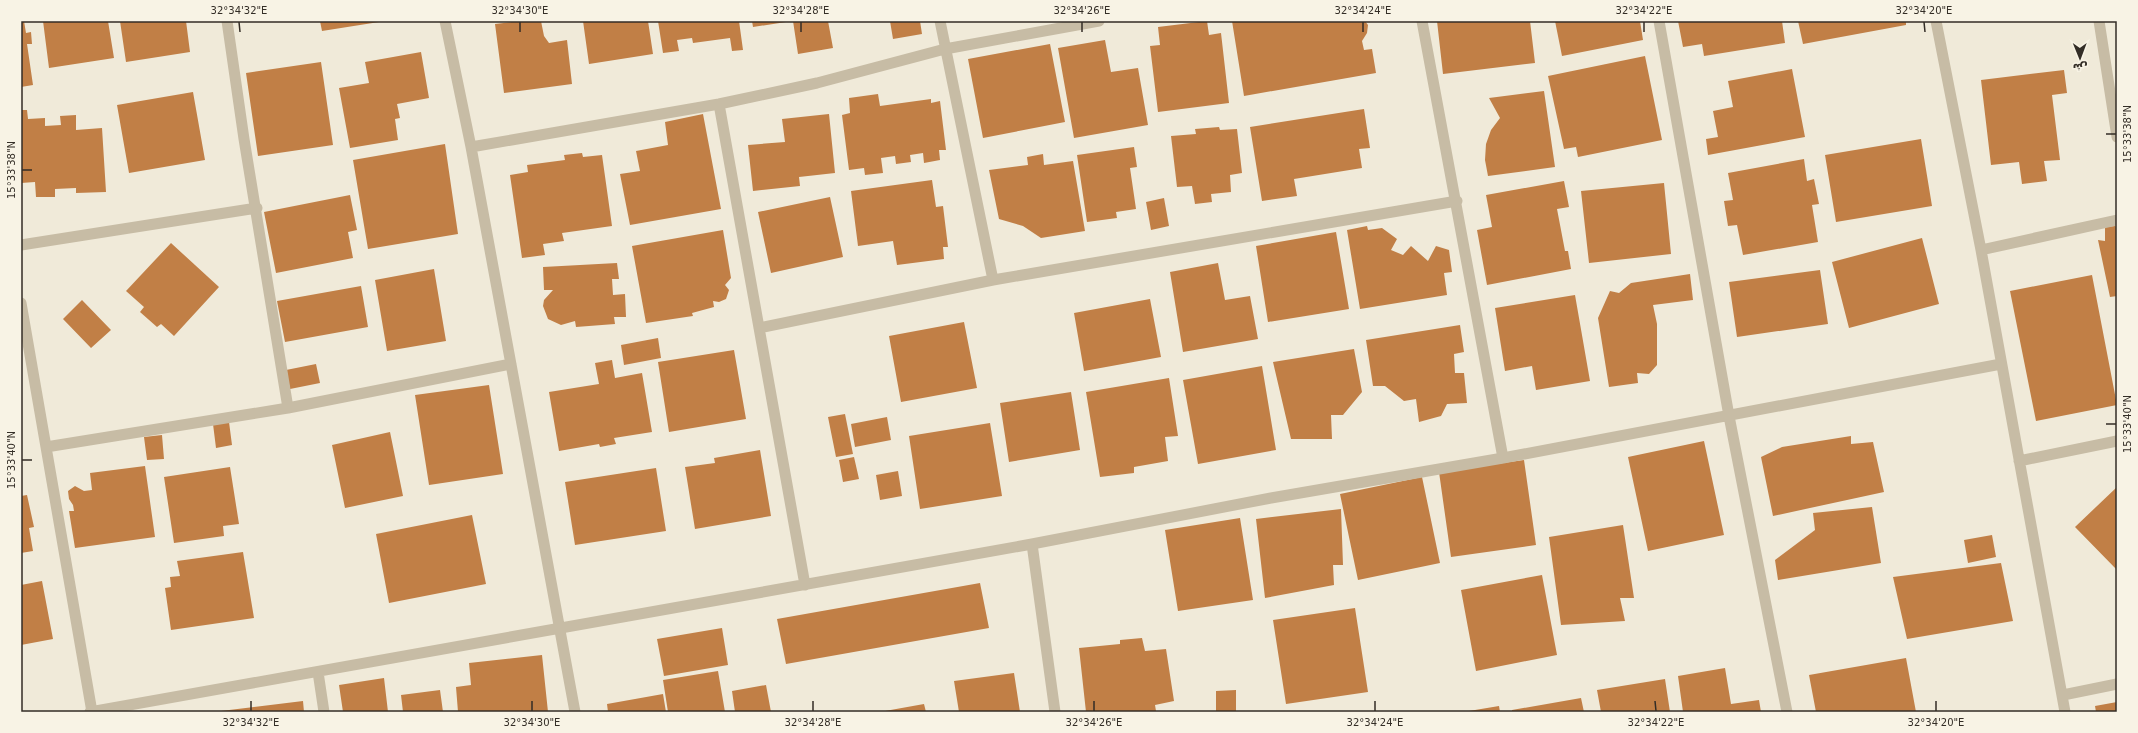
<svg xmlns="http://www.w3.org/2000/svg" width="2138" height="733" font-family="'DejaVu Sans',Cairo,sans-serif">
<rect width="100%" height="100%" fill="#f0ead9"/>
<!-- building -->
<path fill="#c17f46" d="M21,21H24L26,33L31,32L32,44H27L33,85L21,87Z
M43,21H108L114,58L49,68Z
M120,21H186L190,52L126,62Z
M320,21H378L379,22L322,31Z
M519,21H541L544,36L549,43L567,40L572,84L504,93L495,24Z
M583,21H648L653,54L589,64Z
M658,21H739L743,50L732,51L730,38L693,43L692,38L677,40L679,51L663,53Z
M752,21H786V22L753,27Z
M793,21H828L833,48L798,54Z
M890,21H920L922,34L893,39Z
M1207,21L1209,35L1221,33L1229,103L1158,112L1150,46L1160,45L1158,27Z
M1232,21H1365L1368,25L1367,33L1362,41L1364,50L1372,49L1376,73L1244,96Z
M1437,21H1530L1535,63L1443,74Z
M1555,21H1640L1643,40L1562,56Z
M1678,21H1782L1785,43L1704,56L1702,44L1683,47Z
M1798,21H1906V25L1803,44Z
M1105,40L1111,72L1138,68L1148,125L1074,138L1058,48Z
M1050,44L1065,122L983,138L968,59Z
M421,52L429,98L397,104L400,118L395,119L398,140L350,148L339,88L369,83L365,62Z
M1645,56L1662,140L1578,157L1576,147L1564,149L1548,76Z
M321,62L333,145L258,156L246,73Z
M1792,69L1805,137L1708,155L1706,139L1718,137L1713,111L1733,107L1728,81Z
M2064,70L2067,93L2052,95L2060,160L2044,161L2047,181L2022,184L2019,162L1991,165L1981,80Z
M1544,91L1555,167L1488,176L1485,160L1486,144L1491,130L1500,118L1489,98Z
M193,92L205,160L129,173L117,105Z
M878,94L880,106L931,99V103L940,101L946,150H939L940,160L924,163L923,153L910,155L911,162L896,164L895,156L881,158L883,173L865,175L864,168L849,170L842,115L850,113L849,98Z
M1364,109L1370,148L1359,149L1362,168L1294,179L1297,196L1262,201L1250,127Z
M21,110H27L28,119L45,118V126L61,125L60,116L76,115V130L102,128L106,192L76,193V188L55,189V197H36L35,182L21,183Z
M703,114L721,209L630,225L620,174L640,171L636,151L668,145L665,122Z
M829,114L835,173L799,177L800,186L753,191L748,145L785,142L782,119Z
M1219,127L1220,130L1237,129L1242,173L1230,175L1231,192L1211,194L1212,202L1195,204L1192,186L1177,187L1171,136L1196,134L1195,129Z
M1921,139L1932,206L1836,222L1825,155Z
M445,144L458,234L368,249L353,160Z
M1134,147L1137,167L1130,168L1136,209L1116,212L1117,218L1087,222L1077,155Z
M582,153L583,157L602,155L612,226L562,233L564,241L543,244L545,255L522,258L510,175L528,172L527,165L565,160L564,155Z
M1043,154L1044,165L1073,161L1085,231L1041,238L1023,226L999,219L989,170L1028,165L1027,157Z
M1804,159L1807,181L1814,179L1819,204L1812,205L1818,242L1743,255L1737,225L1728,226L1724,201L1733,200L1728,173Z
M932,180L936,207L943,206L948,247H943L944,259L897,265L893,241L858,246L851,191Z
M1564,181L1569,207L1557,209L1565,251H1568L1571,269L1487,285L1477,230L1492,227L1486,195Z
M1664,183L1671,254L1589,263L1581,191Z
M350,195L357,230L348,232L353,258L276,273L264,212Z
M830,197L843,257L771,273L758,212Z
M1164,198L1169,226L1151,230L1146,202Z
M1367,226L1368,230L1382,228L1397,239L1391,250L1403,255L1411,246L1428,261L1436,246L1449,250L1452,272L1444,273L1447,295L1360,309L1347,230Z
M2115,226L2117,227V296L2110,297L2098,240L2105,241V227Z
M723,230L731,278L725,285L729,290L726,299L719,302L713,301L714,307L692,313L693,316L646,323L632,246Z
M1336,232L1349,309L1268,322L1256,246Z
M1922,238L1939,304L1849,328L1832,262Z
M171,243L219,287L174,336L161,324L157,327L140,312L144,307L126,291Z
M617,263L619,279H612L613,295L625,294L626,317H614L615,324L576,327L575,321L561,325L548,319L543,306L544,300L553,290H544L543,267Z
M1218,263L1225,300L1250,296L1258,339L1183,352L1170,272Z
M434,269L446,341L387,351L375,280Z
M1820,270L1828,324L1737,337L1729,282Z
M1690,274L1693,300L1653,305L1657,324V365L1649,374L1637,373L1638,383L1609,387L1598,318L1610,291L1619,293L1631,283Z
M2092,275L2117,405L2036,421L2010,291Z
M361,286L368,327L285,342L277,301Z
M1575,295L1590,381L1536,390L1532,366L1505,371L1495,308Z
M1150,299L1161,357L1084,371L1074,313Z
M82,300L111,330L91,348L63,319Z
M964,322L977,388L901,402L889,336Z
M1460,325L1464,352L1454,354L1455,373H1464L1467,403L1447,404L1441,416L1419,422L1416,399L1404,401L1385,386H1373L1366,340Z
M658,338L661,358L624,365L621,345Z
M1354,349L1362,392L1343,415H1331L1332,439H1291L1273,362Z
M734,350L746,419L669,432L658,362Z
M612,360L615,378L642,373L652,432L614,438L616,444L600,447L599,444L559,451L549,392L599,384L595,363Z
M316,364L320,383L290,389L286,370Z
M1262,366L1276,450L1198,464L1183,380Z
M1169,378L1178,436L1165,437L1168,461L1134,467V473L1100,477L1086,392Z
M489,385L503,474L429,485L415,395Z
M1071,392L1080,450L1009,462L1000,403Z
M845,414L853,454L836,457L828,417Z
M887,417L891,440L855,447L851,424Z
M229,422L232,445L216,448L213,424Z
M990,423L1002,496L920,509L909,436Z
M390,432L403,496L345,508L332,445Z
M162,435L164,459L147,460L144,437Z
M1851,436V444L1873,442L1884,492L1773,516L1761,457L1782,447Z
M1704,441L1724,535L1648,551L1628,457Z
M760,450L771,516L695,529L685,467L715,463L714,458Z
M854,457L859,479L843,482L839,460Z
M1524,460L1536,545L1451,557L1439,472Z
M145,466L155,537L75,548L69,511H74L73,505L69,499L68,491L75,486L84,491L92,490L90,473Z
M230,467L239,524L223,526L224,536L174,543L164,477Z
M656,468L666,531L575,545L565,482Z
M898,471L902,496L880,500L876,475Z
M1422,477L1440,563L1358,580L1340,494Z
M2117,487V570L2075,527Z
M27,495L34,527L29,528L33,551L21,553V496Z
M1872,507L1881,563L1778,580L1775,560L1815,530L1813,513Z
M1341,509L1343,565H1333L1334,585L1265,598L1256,519Z
M472,515L486,584L389,603L376,534Z
M1240,518L1253,600L1178,611L1165,530Z
M1623,525L1634,598H1620L1625,621L1561,625L1549,537Z
M1992,535L1996,557L1968,563L1964,540Z
M243,552L254,618L171,630L165,588L171,587L170,577L180,576L177,561Z
M2001,563L2013,621L1907,639L1893,577Z
M1542,575L1557,655L1476,671L1461,590Z
M42,581L53,639L21,645V585Z
M980,583L989,628L786,664L777,619Z
M1355,608L1368,692L1286,704L1273,620Z
M722,628L728,665L664,676L657,639Z
M1142,638L1145,651L1166,649L1174,701L1155,705L1156,711L1150,712H1086L1079,648L1120,644V640Z
M542,655L548,712H458L456,687L471,685L469,663Z
M1906,658L1916,712H1816L1809,675Z
M1725,668L1731,704L1759,700L1761,712H1683L1678,676Z
M718,671L725,712H668L663,680Z
M1014,673L1020,712H959L954,681Z
M384,678L388,712H343L339,685Z
M1665,679L1670,712H1601L1597,690Z
M766,685L771,712H735L732,691Z
M440,690L443,712H403L401,695Z
M1236,690V712H1216V691Z
M663,694L666,712H608L607,704Z
M1581,698L1584,712H1512V710Z
M303,701L304,712H221V711Z
M2117,702V712H2096L2095,706Z
M924,704L926,712H885V711Z
M1499,706L1500,712H1469V711Z"/>
<g fill="none" stroke-linecap="round" stroke-linejoin="round">
<!-- minor -->
<path stroke="#c7bca5" stroke-width="11" d="M227,21L244,139L288,408
M445,21L471,147L575,712
M940,21L993,280
M1422,21L1503,458
M1659,21L1729,416L1787,712
M1936,21L1981,250L2065,712
M2099,21L2117,137
M719,104L805,585
M471,147L719,104L817,83L945,49L1099,21
M21,245L257,208
M1981,250L2117,220
M21,303L92,712
M759,328L993,280L1457,201
M46,447L288,408L511,364
M2019,461L2117,441
M1032,544L1055,712
M318,672L324,712
M2063,695L2117,684
M90,712L1032,544L1271,498L1503,458L2001,364"/>
</g>
<!-- ticks -->
<path fill="none" stroke="#332d26" stroke-width="1.5" d="M239,22L240,32M520,22V32M801,22V32M1082,22V32M1363,22V32M1644,22V32M1924,22L1925,32M2106,134H2116M22,170H32M2106,424H2116M22,460H32M251,701V711M532,701V711M813,701V711M1094,701V711M1375,701V711M1655,701L1656,711M1936,701V711"/>
<!-- border -->
<rect width="2138" height="733" fill="none" stroke="#f8f3e5" stroke-width="44"/>
<!-- north arrow -->
<g transform="translate(2080 58) rotate(179)" stroke="#f8f3e5" stroke-width="3" paint-order="stroke">
<path d="M0-3L7 15L0 10L-7 15Z" fill="#332d26"/>
<text y="-6" font-size="11" font-weight="bold" text-anchor="middle" fill="#332d26">ش</text>
</g>
<rect x="22" y="22" width="2094" height="689" fill="none" stroke="#332d26" stroke-width="1.5"/>
<g font-size="10" text-anchor="middle" fill="#332d26">
<text x="239" y="14">32°34'32"E</text>
<text x="520" y="14">32°34'30"E</text>
<text x="801" y="14">32°34'28"E</text>
<text x="1082" y="14">32°34'26"E</text>
<text x="1363" y="14">32°34'24"E</text>
<text x="1644" y="14">32°34'22"E</text>
<text x="1924" y="14">32°34'20"E</text>
<text transform="translate(2127 134) rotate(-90)" y="4">15°33'38"N</text>
<text transform="translate(11 170) rotate(-90)" y="4">15°33'38"N</text>
<text transform="translate(2127 424) rotate(-90)" y="4">15°33'40"N</text>
<text transform="translate(11 460) rotate(-90)" y="4">15°33'40"N</text>
<text x="251" y="726">32°34'32"E</text>
<text x="532" y="726">32°34'30"E</text>
<text x="813" y="726">32°34'28"E</text>
<text x="1094" y="726">32°34'26"E</text>
<text x="1375" y="726">32°34'24"E</text>
<text x="1656" y="726">32°34'22"E</text>
<text x="1936" y="726">32°34'20"E</text>
</g>
</svg>
